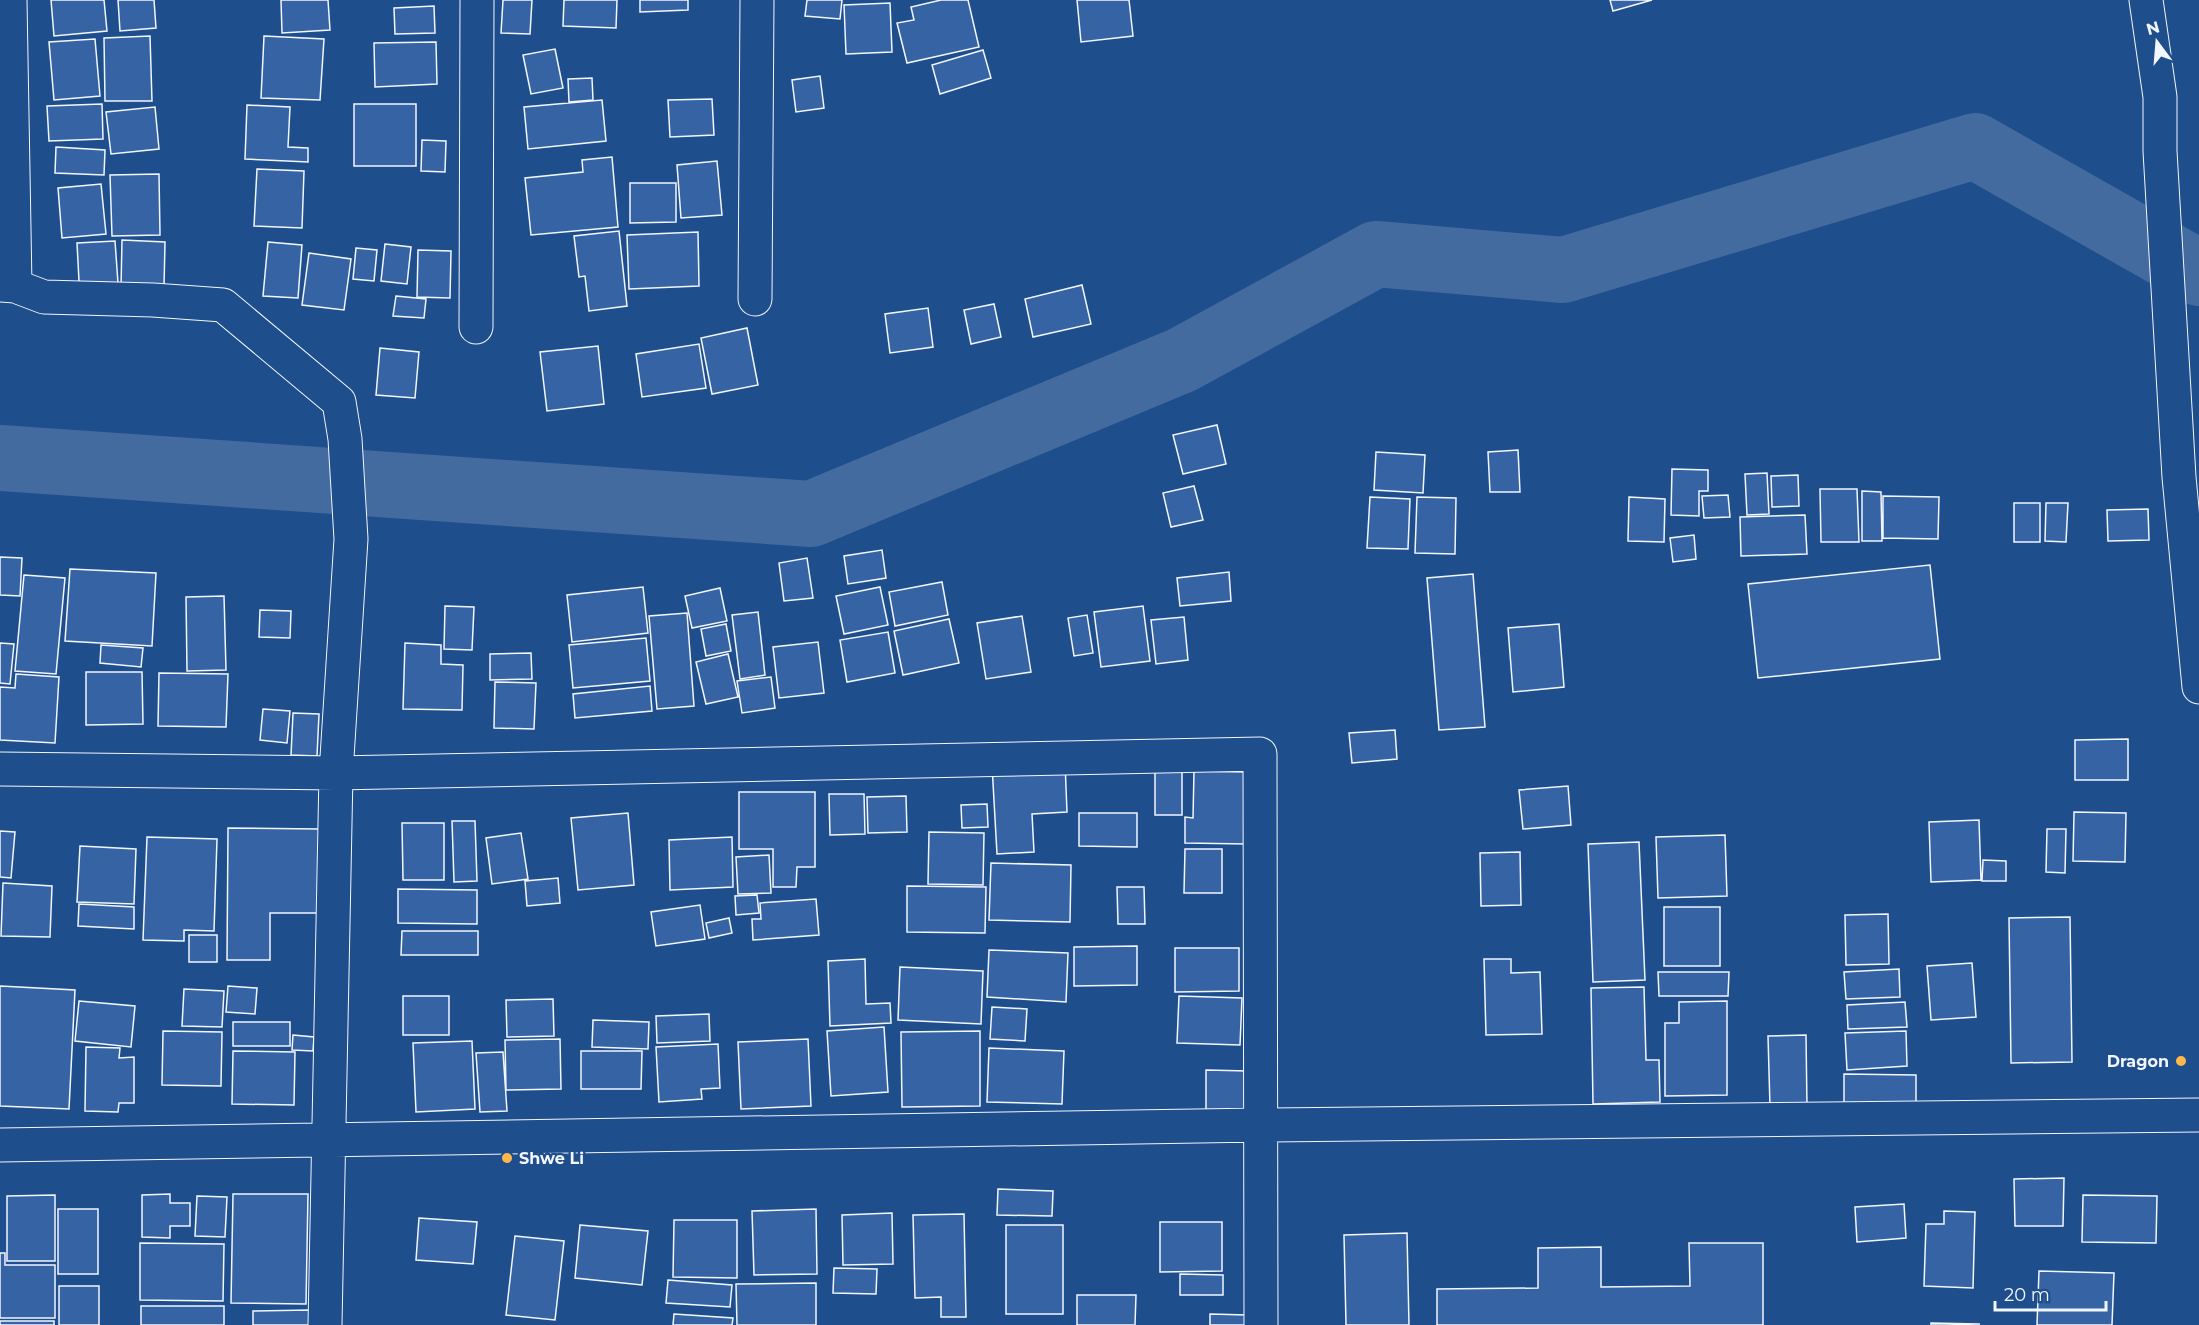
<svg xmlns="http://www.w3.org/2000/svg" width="2199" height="1325" font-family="Montserrat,sans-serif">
<rect width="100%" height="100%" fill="#1f4e8c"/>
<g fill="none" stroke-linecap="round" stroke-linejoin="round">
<!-- river -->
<path stroke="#446ba0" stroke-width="66" d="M0,458L811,514L1182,360L1376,254L1563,270L1975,146L2199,273"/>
</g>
<!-- building -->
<path fill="#3563a3" stroke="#f2f6ff" stroke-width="1.5" d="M51,0H104L107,31L54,36Z
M118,0H154L156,28L120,31Z
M281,0H328L330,30L282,33Z
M503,0H532L530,34L501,33Z
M564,0H617L616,28L563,26Z
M640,0H688V10L640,12Z
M807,0H842L840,19L805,16Z
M941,0H968L979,47L907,63L897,23L914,20L911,7Z
M1077,0H1129L1133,36L1081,42Z
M1610,0H1652L1613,11Z
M890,3L892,52L846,54L844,5Z
M434,6L435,33L395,34L394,8Z
M150,36L152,101H105L104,38Z
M264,36L324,39L320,100L261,98Z
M95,39L100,96L54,100L49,42Z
M436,42L437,84L375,87L374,43Z
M555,49L563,88L531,94L523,55Z
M983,50L991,78L940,94L932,65Z
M820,76L824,108L796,112L792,80Z
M592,78L593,100L569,102L568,79Z
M712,99L714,135L670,137L668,100Z
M602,100L606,141L528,149L524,107Z
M102,104L103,139L49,141L47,106Z
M354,104H416V166H354Z
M247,105L290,107L288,147L308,148V162L245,159Z
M155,107L159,149L111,154L106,112Z
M422,140L446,141L445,172L421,171Z
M56,147L105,150L104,175L55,173Z
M612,157L618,227L531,235L525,178L583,172L582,160Z
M717,161L722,215L681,218L677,165Z
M257,169L304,171L302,228L254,226Z
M159,174L160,235L112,236L110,175Z
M630,183H676V222L630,223Z
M101,184L106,234L62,238L58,188Z
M619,231L627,306L589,311L585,276L579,277L574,236Z
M698,232L699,286L629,289L627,235Z
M122,240L165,242L164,287H121Z
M115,241L119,297L80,300L77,243Z
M268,242L302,245L298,298L263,296Z
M385,244L411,247L407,284L381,281Z
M356,248L377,250L374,281L353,279Z
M418,250L451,251L450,298L417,297Z
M309,253L351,259L344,310L302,305Z
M1082,285L1091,324L1033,337L1025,299Z
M396,296L426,299L424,318L393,316Z
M994,304L1001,337L971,344L964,310Z
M928,308L933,347L890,353L885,314Z
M747,328L758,385L712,394L701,338Z
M699,344L706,388L642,397L636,354Z
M598,346L604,404L547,411L540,352Z
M380,348L419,352L415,398L376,395Z
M1217,425L1226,464L1183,474L1173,435Z
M1518,450L1520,492H1490L1488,452Z
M1376,452L1425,455L1423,493L1374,490Z
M1672,469L1708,470V491H1699V516L1671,515Z
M1767,473L1769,514L1747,515L1745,474Z
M1798,475L1799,506L1772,507L1771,476Z
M1194,486L1203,520L1171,527L1163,493Z
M1820,489H1857L1859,542H1821Z
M1862,491L1881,492L1882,541H1862Z
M1728,495L1730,517L1704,518L1702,496Z
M1883,496L1939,497L1938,539L1883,538Z
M1370,497L1410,499L1408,549L1367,548Z
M1417,497L1456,498L1455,554L1415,553Z
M1629,497L1665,499L1664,542L1628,541Z
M2014,503H2040V542H2014Z
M2046,503H2068L2066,542L2045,541Z
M2148,509L2149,540L2108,541L2107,510Z
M1805,515L1807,554L1741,556L1740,517Z
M1694,535L1696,559L1673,562L1670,538Z
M882,550L886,578L848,584L844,556Z
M0,557L22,558L20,596L0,595Z
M807,558L813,598L784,601L779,563Z
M1930,565L1940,659L1758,678L1748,584Z
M70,569L156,573L152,646L65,641Z
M1229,572L1231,601L1180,606L1177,578Z
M1473,574L1485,727L1439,730L1427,578Z
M24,575L65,578L56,674L15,671Z
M942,582L948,615L895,626L889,592Z
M643,587L648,633L572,642L567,595Z
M880,587L888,625L844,634L836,596Z
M720,588L727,621L692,628L685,596Z
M224,596L226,670L187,671L186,597Z
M445,606L474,607L472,650L444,649Z
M1143,606L1150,661L1101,667L1094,612Z
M260,610L291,611L290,638L259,637Z
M758,612L765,675L740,679L732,615Z
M687,613L694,706L657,709L649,616Z
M1087,615L1093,653L1074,656L1068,618Z
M1022,616L1031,672L986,679L977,623Z
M1184,617L1188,660L1156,664L1151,620Z
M949,619L959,663L903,675L894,631Z
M726,624L731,651L706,656L701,629Z
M1559,624L1564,687L1513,692L1508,628Z
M888,632L895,673L847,682L840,640Z
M646,638L650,681L573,688L569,645Z
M818,642L824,693L779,698L773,647Z
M0,643L14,644L10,684L0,683Z
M405,643L441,645V664L463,665L462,710L403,709Z
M101,645L143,648L141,667L100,663Z
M531,653L532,679L490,680V654Z
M728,654L738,697L706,704L696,662Z
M86,672H142L143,724L86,725Z
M159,673L228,674L226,727L158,726Z
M16,674L59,677L55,743L0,740V687L15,688Z
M771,677L775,708L742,713L737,681Z
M495,682L536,683L534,729L494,728Z
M650,686L652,711L575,718L573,694Z
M263,709L290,711L287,743L260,740Z
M293,713L319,714L317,756L291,755Z
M1395,730L1397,759L1352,763L1349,733Z
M2128,739V780H2075V740Z
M1065,762L1067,812L1032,814L1034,852L997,854L992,765Z
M1194,771L1247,772L1246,844L1185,843V817L1193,818Z
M1155,772H1182V815H1155Z
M1568,786L1571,825L1523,829L1519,790Z
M739,792H815V867H797L796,887H773V849H739Z
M829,794H864L865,834L830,835Z
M906,796L907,832L868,833L867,797Z
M987,804L988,827L962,828L961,805Z
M2074,812L2126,813L2125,862L2073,861Z
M628,813L634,885L578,890L571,818Z
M1079,813H1137V847L1079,846Z
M1979,820L1981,880L1931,882L1929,822Z
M452,821H475L477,881L454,882Z
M402,823H444V880H403Z
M228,828L319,829V913H270V960H227Z
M2047,829H2066L2065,873L2046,872Z
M0,831L15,832L11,878L0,877Z
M929,832L984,833L983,885L928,884Z
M521,833L528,879L492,884L486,838Z
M1725,835L1727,896L1658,898L1656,837Z
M147,837L217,839L214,931L184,930V941L143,940Z
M732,837L733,887L670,890L669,840Z
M1639,842L1645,980L1593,982L1588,844Z
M80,846L136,849L134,904L77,902Z
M1185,849H1222V893H1184Z
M1520,852L1521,905L1481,906L1480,853Z
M769,855L771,893L738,894L736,857Z
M1983,860L2006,861V881H1982Z
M991,863L1071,865L1070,922L989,920Z
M558,878L560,903L527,906L525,881Z
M3,883L52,886L50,937L1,936Z
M907,886L986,887L985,933L907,932Z
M1117,887H1144L1145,924H1118Z
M398,889L477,890V924L398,923Z
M757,895L759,913L736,915L735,896Z
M816,899L819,935L753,940L752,919H761L760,903Z
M79,904L134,907V929L78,926Z
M700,905L705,939L656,946L651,912Z
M1664,907H1720V966H1664Z
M1888,914L1889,964L1846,965L1845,915Z
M2070,917L2072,1062L2011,1063L2009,918Z
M729,918L732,933L709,938L706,923Z
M402,931H478V955H401Z
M189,935H217V962H189Z
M1137,946V985L1074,986V947Z
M1175,948H1239V991L1175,992Z
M989,950L1068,953L1066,1002L987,997Z
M865,959L866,1004L890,1003L891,1023L830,1026L828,961Z
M1484,959H1511V973L1540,972L1542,1034L1486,1035Z
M1972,963L1976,1017L1931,1020L1927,966Z
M900,967L983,971L981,1024L898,1020Z
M1899,969L1900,997L1846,999L1844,972Z
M1658,972H1729L1728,996H1659Z
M0,986L75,990L69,1109L0,1106Z
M228,986L257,988L255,1014L226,1012Z
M1644,987L1646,1060H1659L1660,1102L1593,1104L1591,988Z
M184,989L224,991L222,1027L182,1026Z
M403,996H449V1035H403Z
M1179,996L1242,998L1240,1045L1177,1043Z
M553,999L554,1036L507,1037L506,1000Z
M79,1001L135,1006L131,1047L75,1041Z
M1727,1001V1095L1665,1096V1023H1679V1002Z
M1905,1002L1907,1027L1848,1029L1847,1005Z
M992,1007L1027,1009L1025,1041L990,1039Z
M709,1014L710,1041L657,1043L656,1016Z
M593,1020L649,1022L648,1049L592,1047Z
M233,1022H290V1046H233Z
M884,1027L888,1092L831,1096L827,1031Z
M163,1031L222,1032L221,1086L162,1085Z
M980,1031V1106L902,1107L901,1032Z
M1906,1031L1907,1066L1847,1070L1845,1033Z
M293,1035L314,1037L313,1051L292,1050Z
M1806,1035L1807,1106L1770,1107L1768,1036Z
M560,1039L561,1089L506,1090L505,1040Z
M808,1039L811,1106L741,1109L738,1042Z
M472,1041L475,1109L416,1112L413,1043Z
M718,1044L720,1088L701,1089L702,1099L659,1102L656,1047Z
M86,1047L120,1048L119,1058L134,1057V1103H119L118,1112L85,1111Z
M989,1048L1064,1051L1062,1104L987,1102Z
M233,1051L295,1052L294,1105L232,1104Z
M581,1051H642L641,1089H581Z
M503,1052L507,1111L480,1112L476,1053Z
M1206,1070L1248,1071V1111L1206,1110Z
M1844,1074L1916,1075V1105H1844Z
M2064,1178L2063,1226H2015L2014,1179Z
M998,1189L1053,1191L1052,1216L997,1215Z
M170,1194V1203H190V1226H170V1238L142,1237V1195Z
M233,1194H308L306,1304L231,1303Z
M55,1195V1261H7V1196Z
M2083,1195L2157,1196L2156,1243L2082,1242Z
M197,1196L227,1197L225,1237L195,1236Z
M1904,1204L1906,1238L1857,1242L1855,1207Z
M58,1209H98V1274H58Z
M816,1209L817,1274L754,1275L752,1211Z
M1944,1211L1975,1212L1973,1288L1924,1286L1926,1224H1944Z
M892,1213L893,1264L843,1265L842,1215Z
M964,1214L966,1317H941V1297L915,1298L913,1215Z
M419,1218L477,1222L473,1264L416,1260Z
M674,1220H737V1278L673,1277Z
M1160,1222H1222V1271L1160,1272Z
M580,1225L648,1231L642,1285L575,1278Z
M1006,1225H1063V1314H1006Z
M1407,1233L1409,1325H1346L1344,1235Z
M515,1236L564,1241L555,1320L506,1315Z
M140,1243L224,1244L223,1301L140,1300Z
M1689,1243H1763V1325H1437V1289L1538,1288V1248L1601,1247V1287L1690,1286Z
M0,1253H5V1265H55V1318H0Z
M834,1268L877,1269L876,1294L833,1293Z
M2039,1271L2114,1273L2112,1325H2037Z
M1180,1274L1223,1275V1295H1180Z
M668,1280L732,1285L730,1307L666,1303Z
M816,1283V1325H737L736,1284Z
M59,1286H99V1325H59Z
M1077,1295H1136L1135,1325H1077Z
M141,1306H224V1325H141Z
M310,1310V1325H253V1311Z
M674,1314L733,1318L732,1325H673Z
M1210,1314L1247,1315V1325H1210Z
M0,1321H54V1325H0Z
M1931,1323L1980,1324L1931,1325Z"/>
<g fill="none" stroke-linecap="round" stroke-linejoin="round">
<defs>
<path id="minor" d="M10,0L15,286
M0,285L15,286L44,297L153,300L223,305L339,402L345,439L351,539L336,773L325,1325
M755,299L757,0
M476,327L477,0
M0,769L336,773L1260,754L1261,1325
M0,1145L1260,1125L2199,1115"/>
<path id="secondary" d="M2146,0L2160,97V151L2179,477L2199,687"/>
</defs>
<!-- minor casing -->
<use href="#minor" stroke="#f2f6ff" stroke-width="35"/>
<!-- secondary casing -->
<use href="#secondary" stroke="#f2f6ff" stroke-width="35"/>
<!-- minor -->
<use href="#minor" stroke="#1f4e8c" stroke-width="33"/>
<!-- secondary -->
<use href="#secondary" stroke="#1f4e8c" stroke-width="33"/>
</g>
<!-- markers -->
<g fill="#ffb74d" stroke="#1f4e8c" stroke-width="2">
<circle cx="2181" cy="1061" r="6"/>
<circle cx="507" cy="1158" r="6"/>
</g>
<g text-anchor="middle" stroke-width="4.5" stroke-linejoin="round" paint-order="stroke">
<!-- poi labels -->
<g font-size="16" font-weight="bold" fill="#f2f6ff" stroke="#1f4e8c" text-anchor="end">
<text x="2169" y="1067">Dragon</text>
<text x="519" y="1164" text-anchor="start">Shwe Li</text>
</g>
</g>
<!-- north arrow -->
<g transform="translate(2157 42) rotate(344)" stroke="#1f4e8c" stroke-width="4.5" paint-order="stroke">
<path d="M0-4.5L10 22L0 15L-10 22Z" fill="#f2f6ff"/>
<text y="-9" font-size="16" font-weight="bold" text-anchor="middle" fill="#f2f6ff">N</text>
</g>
<!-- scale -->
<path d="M1995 1301v9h111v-9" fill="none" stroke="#f2f6ff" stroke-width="3"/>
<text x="2004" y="1301" font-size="18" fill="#f2f6ff" stroke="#1f4e8c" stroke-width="4.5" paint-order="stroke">20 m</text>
</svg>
